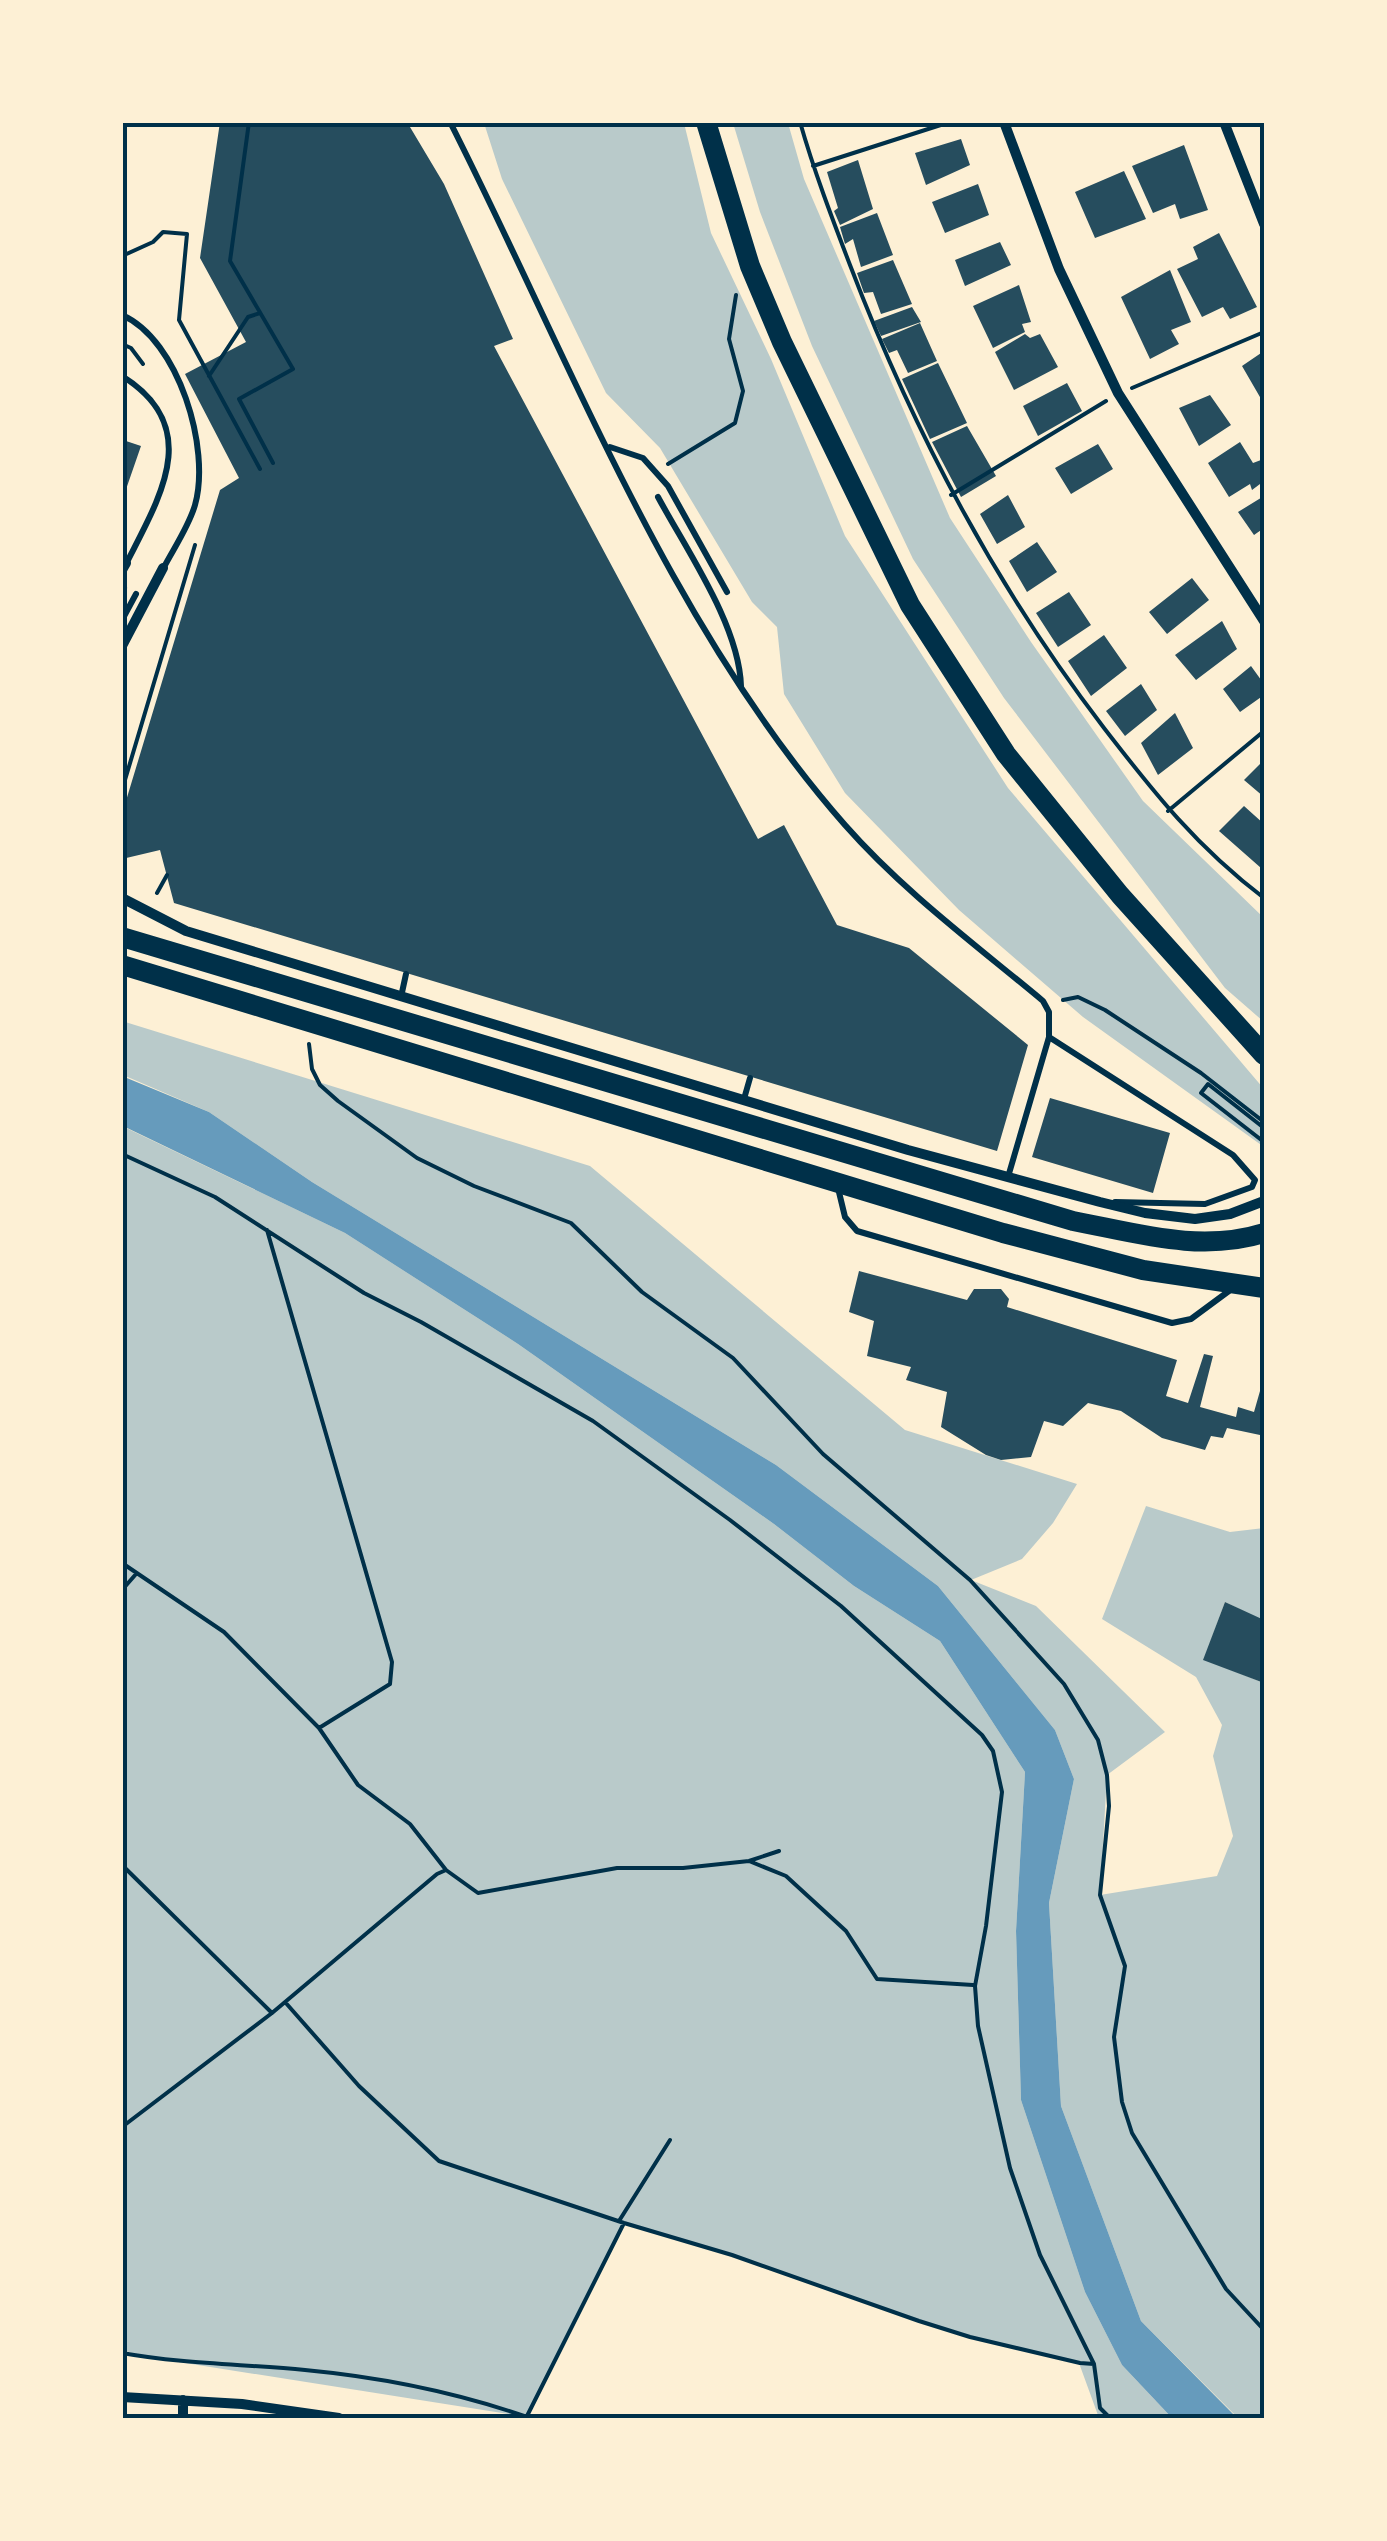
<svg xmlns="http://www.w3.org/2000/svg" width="1387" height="2541" font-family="'PT Sans',sans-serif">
<rect width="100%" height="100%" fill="#fdf0d5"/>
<!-- green -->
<path fill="#b9caca" d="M484,123H684L711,233L771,359L845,536L1008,788L1264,1089V1147L1083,1017L959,910L845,793L784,694L777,627L752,602L660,448L606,393L502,179Z
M733,123H788L804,179L950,518L1031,642L1143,801L1264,918V1022L1225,988L1004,698L913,559L812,346L760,212Z
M122,1021L590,1166L905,1430L1077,1484L1053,1523L1022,1559L971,1580L1036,1606L1165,1732L1107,1775L1100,1895L1217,1876L1233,1836L1213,1756L1222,1725L1196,1677L1102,1619L1146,1506L1230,1532L1264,1528V1621L1225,1602L1204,1659L1264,1683V2418H1238L1141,2321L1061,2106L1049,1903L1074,1779L1055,1730L938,1586L776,1465L312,1182L209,1112L123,1075Z
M122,1126L345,1233L518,1344L774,1524L854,1586L940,1641L1025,1772L1016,1931L1021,2100L1085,2292L1122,2365L1172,2418H1099L1079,2363L970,2337L732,2255L624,2224L527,2417L141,2356L123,2350Z"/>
<!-- water -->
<path fill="#669bbc" d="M122,1076L209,1112L312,1182L776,1465L938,1586L1055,1730L1074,1779L1049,1903L1061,2106L1141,2321L1237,2418H1172L1122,2365L1085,2292L1021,2100L1016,1931L1025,1772L940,1641L854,1586L774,1524L518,1344L345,1233L123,1126Z"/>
<!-- building -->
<path fill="#264d5e" d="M220,122H407L444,184L513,339L494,346L758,839L784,825L837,925L909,948L1028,1045L997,1151L174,903L160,850L122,859V814L220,490L239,478L185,374L246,342L200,258Z
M961,139L970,165L926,185L915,153Z
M1184,145L1208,210L1180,219L1175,204L1153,213L1132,166Z
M858,160L873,209L840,225L834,211L838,208L827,172Z
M1124,171L1146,219L1095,238L1075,192Z
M978,184L989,215L945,233L932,202Z
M877,213L893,255L861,267L853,239L845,244L840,227Z
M1219,233L1257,307L1230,319L1223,307L1202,317L1177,269L1198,259L1193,247Z
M1000,242L1011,265L965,286L955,260Z
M893,260L912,304L881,314L873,292L864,293L857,273Z
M1170,270L1191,322L1171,330L1179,344L1150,359L1121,297Z
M1019,285L1031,322L1022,324L1025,332L993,348L973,306Z
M912,307L921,322L881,336L874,321Z
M920,323L937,361L908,373L897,350L889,353L882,339Z
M1025,334L1030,338L1040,334L1058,367L1014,390L995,352Z
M1264,351V404L1242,366Z
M938,363L967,423L930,439L902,379Z
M1067,383L1082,411L1038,436L1023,406Z
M1210,395L1231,425L1199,446L1179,408Z
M967,426L996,476L961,497L932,442Z
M126,441L141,446L123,498L122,450Z
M1240,442L1253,463L1261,460L1264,465V481L1252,490L1250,484L1229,497L1208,463Z
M1098,444L1113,469L1071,494L1055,468Z
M1008,495L1025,527L997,544L980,514Z
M1264,496V528L1254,535L1238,512Z
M1037,542L1057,572L1027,592L1009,561Z
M1192,578L1209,600L1167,634L1149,612Z
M1069,592L1091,625L1058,647L1036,613Z
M1222,621L1237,649L1196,680L1175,655Z
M1104,635L1127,668L1091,696L1068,661Z
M1251,666L1264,684V695L1240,712L1223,689Z
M1141,684L1157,710L1125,736L1106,711Z
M1175,713L1193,748L1158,775L1141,743Z
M1264,760V797L1244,780Z
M1244,806L1264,824V863L1261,868L1219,831Z
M1050,1098L1170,1133L1153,1193L1032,1157Z
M859,1271L967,1300L974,1289H1001L1009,1299L1007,1307L1177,1360L1166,1396L1188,1403L1204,1354L1213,1356L1200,1407L1236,1417L1238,1407L1254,1412L1264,1377V1418L1260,1435L1227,1428L1223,1438L1211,1436L1205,1450L1162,1438L1121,1411L1088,1403L1063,1426L1044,1421L1031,1457L1001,1460L986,1455L941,1427L947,1392L906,1380L911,1367L867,1356L874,1321L849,1312Z
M1225,1602L1264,1620V1683L1203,1660Z"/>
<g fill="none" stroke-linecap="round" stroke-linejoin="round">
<!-- path -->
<path stroke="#003049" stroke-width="4" d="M249,122L230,261L293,369L239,399L273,463
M800,122C814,171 832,218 850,265C914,433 995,586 1104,728C1155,794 1197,847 1264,898
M813,166L950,122
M122,256L153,242L163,232L187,234L179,320L260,469
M122,344L131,348L143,364
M209,376L248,317L260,313
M1132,388L1264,332
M668,464L735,423L743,391L729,339L736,295
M951,495L1106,401
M122,790L195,545
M1168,811L1264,731
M157,893L167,875
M1063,1000L1078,997L1105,1010L1201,1073L1264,1122
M309,1044L312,1069L320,1085L338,1101L417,1158L474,1186L571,1223L642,1292L733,1358L823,1454L970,1580L1064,1684L1098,1740L1107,1775L1109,1806L1100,1895L1125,1966L1114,2037L1122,2102L1132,2133L1226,2289L1264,2330
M1264,1128L1208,1084L1201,1093L1264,1142
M122,1154L215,1197L364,1293L421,1322L593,1421L730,1520L841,1606L982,1735L993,1751L1002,1792L986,1926L975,1986L978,2026L1010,2168L1040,2255L1094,2364L1100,2408L1110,2418
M267,1230L392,1662L390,1684L319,1728
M122,1563L224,1632L319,1728L358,1785L410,1824L446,1870
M122,1590L136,1574
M749,1861L786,1876L846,1931L877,1979L973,1985
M122,1865L272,2013
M285,2002L359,2086L439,2161L624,2223L732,2255L919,2321L970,2337L1080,2363L1094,2364
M122,2127L272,2013L437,1874L446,1870L478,1893L617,1868H683L749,1861L779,1851
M619,2221L670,2140
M122,2353C183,2364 244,2364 305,2370C379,2377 459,2393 530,2418
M527,2416L624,2223"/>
<!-- service -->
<path stroke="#003049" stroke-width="6" d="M450,122C570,359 668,624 845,825C903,891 976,945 1043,1001L1049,1012V1037L1008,1177
M122,315C179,340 211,449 195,505C189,526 174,548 164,567
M122,376C204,427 160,497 127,562
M610,447L643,458L668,486L727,592
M658,497C687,551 739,625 741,686
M122,591L124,588
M122,620L136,594
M401,997L406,974
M1049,1037L1233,1155L1255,1180L1252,1187L1205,1204L1115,1202
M744,1099L750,1078
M838,1188L845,1217L857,1231L1172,1323L1191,1319L1233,1288"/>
<!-- minor -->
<path stroke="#003049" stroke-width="10" d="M1004,122L1059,269L1118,393L1264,621
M1224,122L1264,224
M122,570L126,563
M122,646L163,568
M122,898L186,931L908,1150L1100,1202L1145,1213L1195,1219L1230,1214L1264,1201
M122,2397L242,2404L339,2418
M183,2400V2418"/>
<!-- primary -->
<path stroke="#003049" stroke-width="20" d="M706,122L750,266L782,342L910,605L1006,754L1120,895L1264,1055"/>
<!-- trunk -->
<path stroke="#003049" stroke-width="20" d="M122,937L1073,1221C1137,1233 1200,1253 1264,1233
M122,965L1003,1233L1143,1270L1264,1288"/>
</g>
<!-- border -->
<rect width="1387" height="2541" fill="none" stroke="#fdf0d5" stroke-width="250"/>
<rect x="125" y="125" width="1137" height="2291" fill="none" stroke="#003049" stroke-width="4"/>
</svg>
